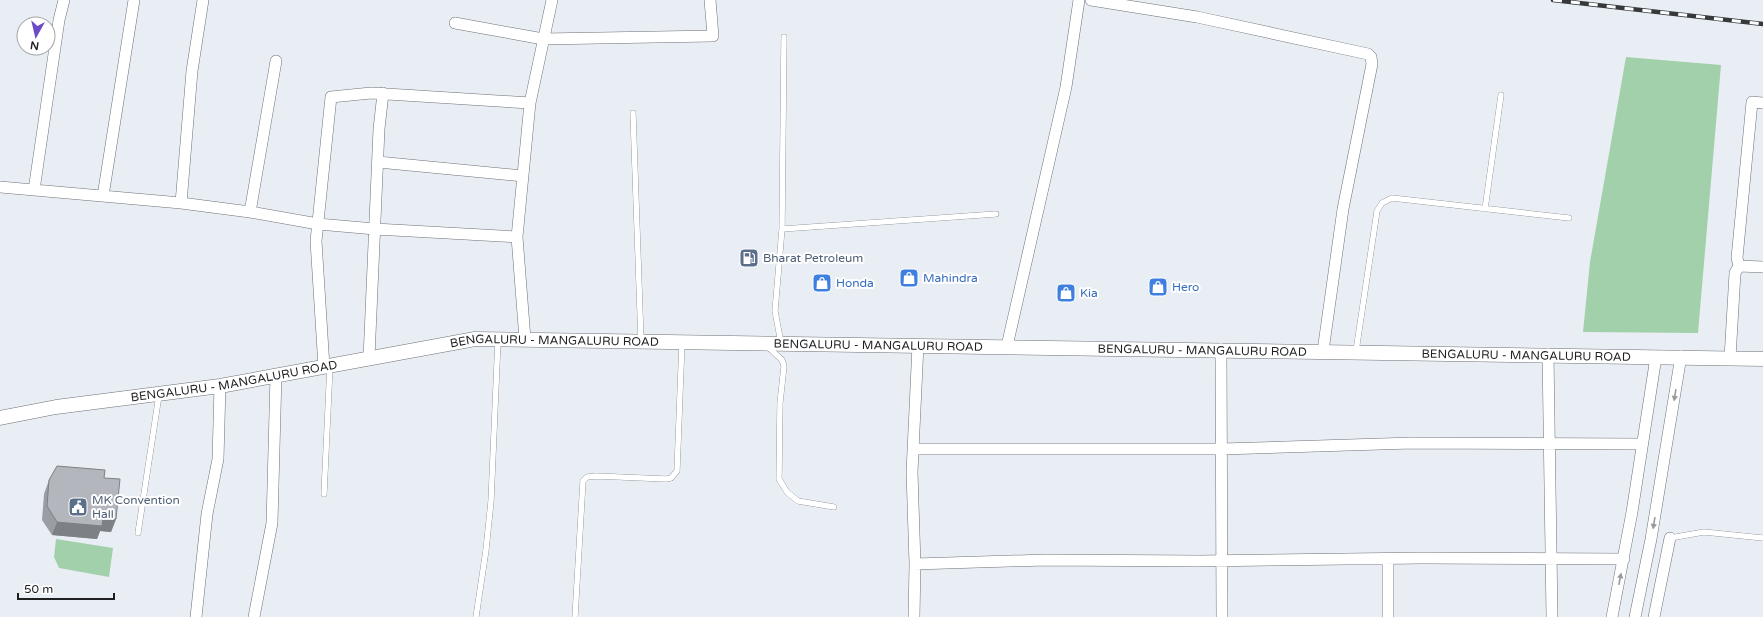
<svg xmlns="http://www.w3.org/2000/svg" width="1763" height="617" font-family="'Varela Round',sans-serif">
<rect width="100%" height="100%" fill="#e9eef4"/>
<!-- green -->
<path fill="#a1d0ab" d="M1626,57L1721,65L1698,333L1583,332L1590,262Z
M56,539L113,548L109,577L59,568L54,557Z"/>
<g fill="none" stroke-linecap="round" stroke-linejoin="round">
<defs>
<path id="service" d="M633,113L641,341
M1485,209L1501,95
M782,229L996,214
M781,343L775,311L782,229L784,37
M767,346L782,360L784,366L780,403L779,479L787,492L798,501L834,507
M1356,351L1377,211L1382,203L1392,198L1569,218
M324,494L330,366
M138,533L159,395
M1670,538L1704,532L1763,538
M476,617L486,550L491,501L498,340
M575,617L583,481L587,477L596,476L666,479L671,478L677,471L682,342"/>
<path id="minor" d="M1091,0L1197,17L1368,54L1371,57L1372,64L1343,209L1323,351
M455,23L543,39L713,36L710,0
M378,162L523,176
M0,187L181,203L192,71L203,0
M34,190L59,20L64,0
M103,196L134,0
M181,203L250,212L318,224L375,229L517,237
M250,212L276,61
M1739,266L1763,267
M525,339L517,237L530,103L552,0
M1007,346L1066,87L1079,0
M1221,349L1222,617
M1548,354L1552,617
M369,358L379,129L383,93
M1730,358L1735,273L1739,266L1737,258L1752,102L1763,103
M324,367L316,241L331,97L371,93L530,103
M914,449H1222L1412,443L1642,444
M1388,558V617
M915,564L1045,560L1200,561L1422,558L1624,559
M196,617L207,514L218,459L220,386
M254,617L272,523L276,375
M914,617L915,564L912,472L918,345
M1612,617L1632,512L1656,357
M1635,617L1651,539L1681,356
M1654,617L1670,538"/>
<g id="tertiary">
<path id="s1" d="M0,418L56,407L220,386L475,339L1763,359"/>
</g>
</defs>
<!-- service casing -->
<use href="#service" stroke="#6d7177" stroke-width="6"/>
<!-- minor casing -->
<use href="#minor" stroke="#6d7177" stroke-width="12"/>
<!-- tertiary casing -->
<use href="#tertiary" stroke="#6d7177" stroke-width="15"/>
<!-- service -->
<use href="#service" stroke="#fff" stroke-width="5.5"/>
<!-- minor -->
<use href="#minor" stroke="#fff" stroke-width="11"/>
<!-- tertiary -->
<use href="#tertiary" stroke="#fff" stroke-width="14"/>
<defs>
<path id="rail" d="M1553,0L1763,24"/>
</defs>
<!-- rail casing -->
<use href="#rail" stroke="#36393b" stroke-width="4.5"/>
<!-- rail -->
<use href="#rail" stroke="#fff" stroke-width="3" stroke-dasharray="9" stroke-linecap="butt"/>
</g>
<!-- wall -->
<path fill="#9a9da3" d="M104,478L116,519L111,532L100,531L97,539L52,535L42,520L44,494L49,480Z"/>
<!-- shaded-wall -->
<path fill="#7d8084" d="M103,518L116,519L111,532L100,531L97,539L52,535L57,522Z"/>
<!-- building -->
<path fill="#b3b7bd" stroke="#7d8084" d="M57,466L105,470L104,478L120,479L116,519L103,518L102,526L57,522L47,506L49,480Z"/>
<!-- one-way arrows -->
<defs><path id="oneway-solid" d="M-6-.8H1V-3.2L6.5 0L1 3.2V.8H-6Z"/></defs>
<g fill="#999a9b">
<use href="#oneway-solid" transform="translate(1675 395) rotate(99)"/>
<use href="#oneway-solid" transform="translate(1654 523) rotate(99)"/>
<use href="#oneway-solid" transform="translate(1620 579) rotate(-79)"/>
</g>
<!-- icons -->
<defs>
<symbol id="fuel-square" viewBox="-11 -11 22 22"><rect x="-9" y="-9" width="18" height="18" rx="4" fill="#5c6f8a" stroke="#fff"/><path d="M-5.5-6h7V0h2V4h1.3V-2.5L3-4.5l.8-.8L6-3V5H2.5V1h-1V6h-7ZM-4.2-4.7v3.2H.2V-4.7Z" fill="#fff"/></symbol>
<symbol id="shop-square" viewBox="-11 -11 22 22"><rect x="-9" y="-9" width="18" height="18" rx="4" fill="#3f7fe0" stroke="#fff"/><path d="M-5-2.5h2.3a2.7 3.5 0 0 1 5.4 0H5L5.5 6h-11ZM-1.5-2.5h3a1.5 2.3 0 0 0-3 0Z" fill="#fff"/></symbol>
<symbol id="civic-square" viewBox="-11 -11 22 22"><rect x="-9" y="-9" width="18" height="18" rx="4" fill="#5c6f8a" stroke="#fff"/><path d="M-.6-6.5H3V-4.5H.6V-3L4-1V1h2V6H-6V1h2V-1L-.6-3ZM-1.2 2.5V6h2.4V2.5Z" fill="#fff"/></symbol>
</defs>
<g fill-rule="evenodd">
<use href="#fuel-square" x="738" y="247" width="22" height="22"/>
<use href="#shop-square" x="898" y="267" width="22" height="22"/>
<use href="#shop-square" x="811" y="272" width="22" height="22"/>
<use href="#shop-square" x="1147" y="276" width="22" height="22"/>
<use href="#shop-square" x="1055" y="282" width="22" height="22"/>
<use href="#civic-square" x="67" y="496" width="22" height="22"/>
</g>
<g text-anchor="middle" stroke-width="4" stroke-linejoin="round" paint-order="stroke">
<!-- service labels -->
<g font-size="12" fill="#4e5e75" stroke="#fff" text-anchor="start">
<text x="763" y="262">Bharat Petroleum</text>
<text x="92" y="504">MK Convention<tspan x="92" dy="14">Hall</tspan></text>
</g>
<!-- shop labels -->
<g font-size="12" fill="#366cbe" stroke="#fff" text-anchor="start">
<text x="923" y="282">Mahindra</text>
<text x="836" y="287">Honda</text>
<text x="1172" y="291">Hero</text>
<text x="1080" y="297">Kia</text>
</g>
<!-- street labels -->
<g font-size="12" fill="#1d1f21" stroke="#fff">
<text dy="4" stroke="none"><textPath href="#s1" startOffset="561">BENGALURU - MANGALURU ROAD</textPath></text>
<text dy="4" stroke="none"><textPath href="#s1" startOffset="885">BENGALURU - MANGALURU ROAD</textPath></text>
<text dy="4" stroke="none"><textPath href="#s1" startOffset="1209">BENGALURU - MANGALURU ROAD</textPath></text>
<text dy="4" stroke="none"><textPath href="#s1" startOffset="1533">BENGALURU - MANGALURU ROAD</textPath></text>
<text dy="4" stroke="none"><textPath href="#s1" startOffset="237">BENGALURU - MANGALURU ROAD</textPath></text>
</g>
</g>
<!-- north arrow -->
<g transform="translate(36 36) rotate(188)"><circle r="19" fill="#ffffff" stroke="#a5a5a6"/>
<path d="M0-3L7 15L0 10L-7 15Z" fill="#6d4bc4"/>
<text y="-6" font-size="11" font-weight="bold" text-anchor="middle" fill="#1d1f21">N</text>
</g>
<!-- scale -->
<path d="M18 593v6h96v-6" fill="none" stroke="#1d1f21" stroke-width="2"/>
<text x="24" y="593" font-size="12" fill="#1d1f21" stroke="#ffffff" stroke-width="3" paint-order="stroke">50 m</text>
</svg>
